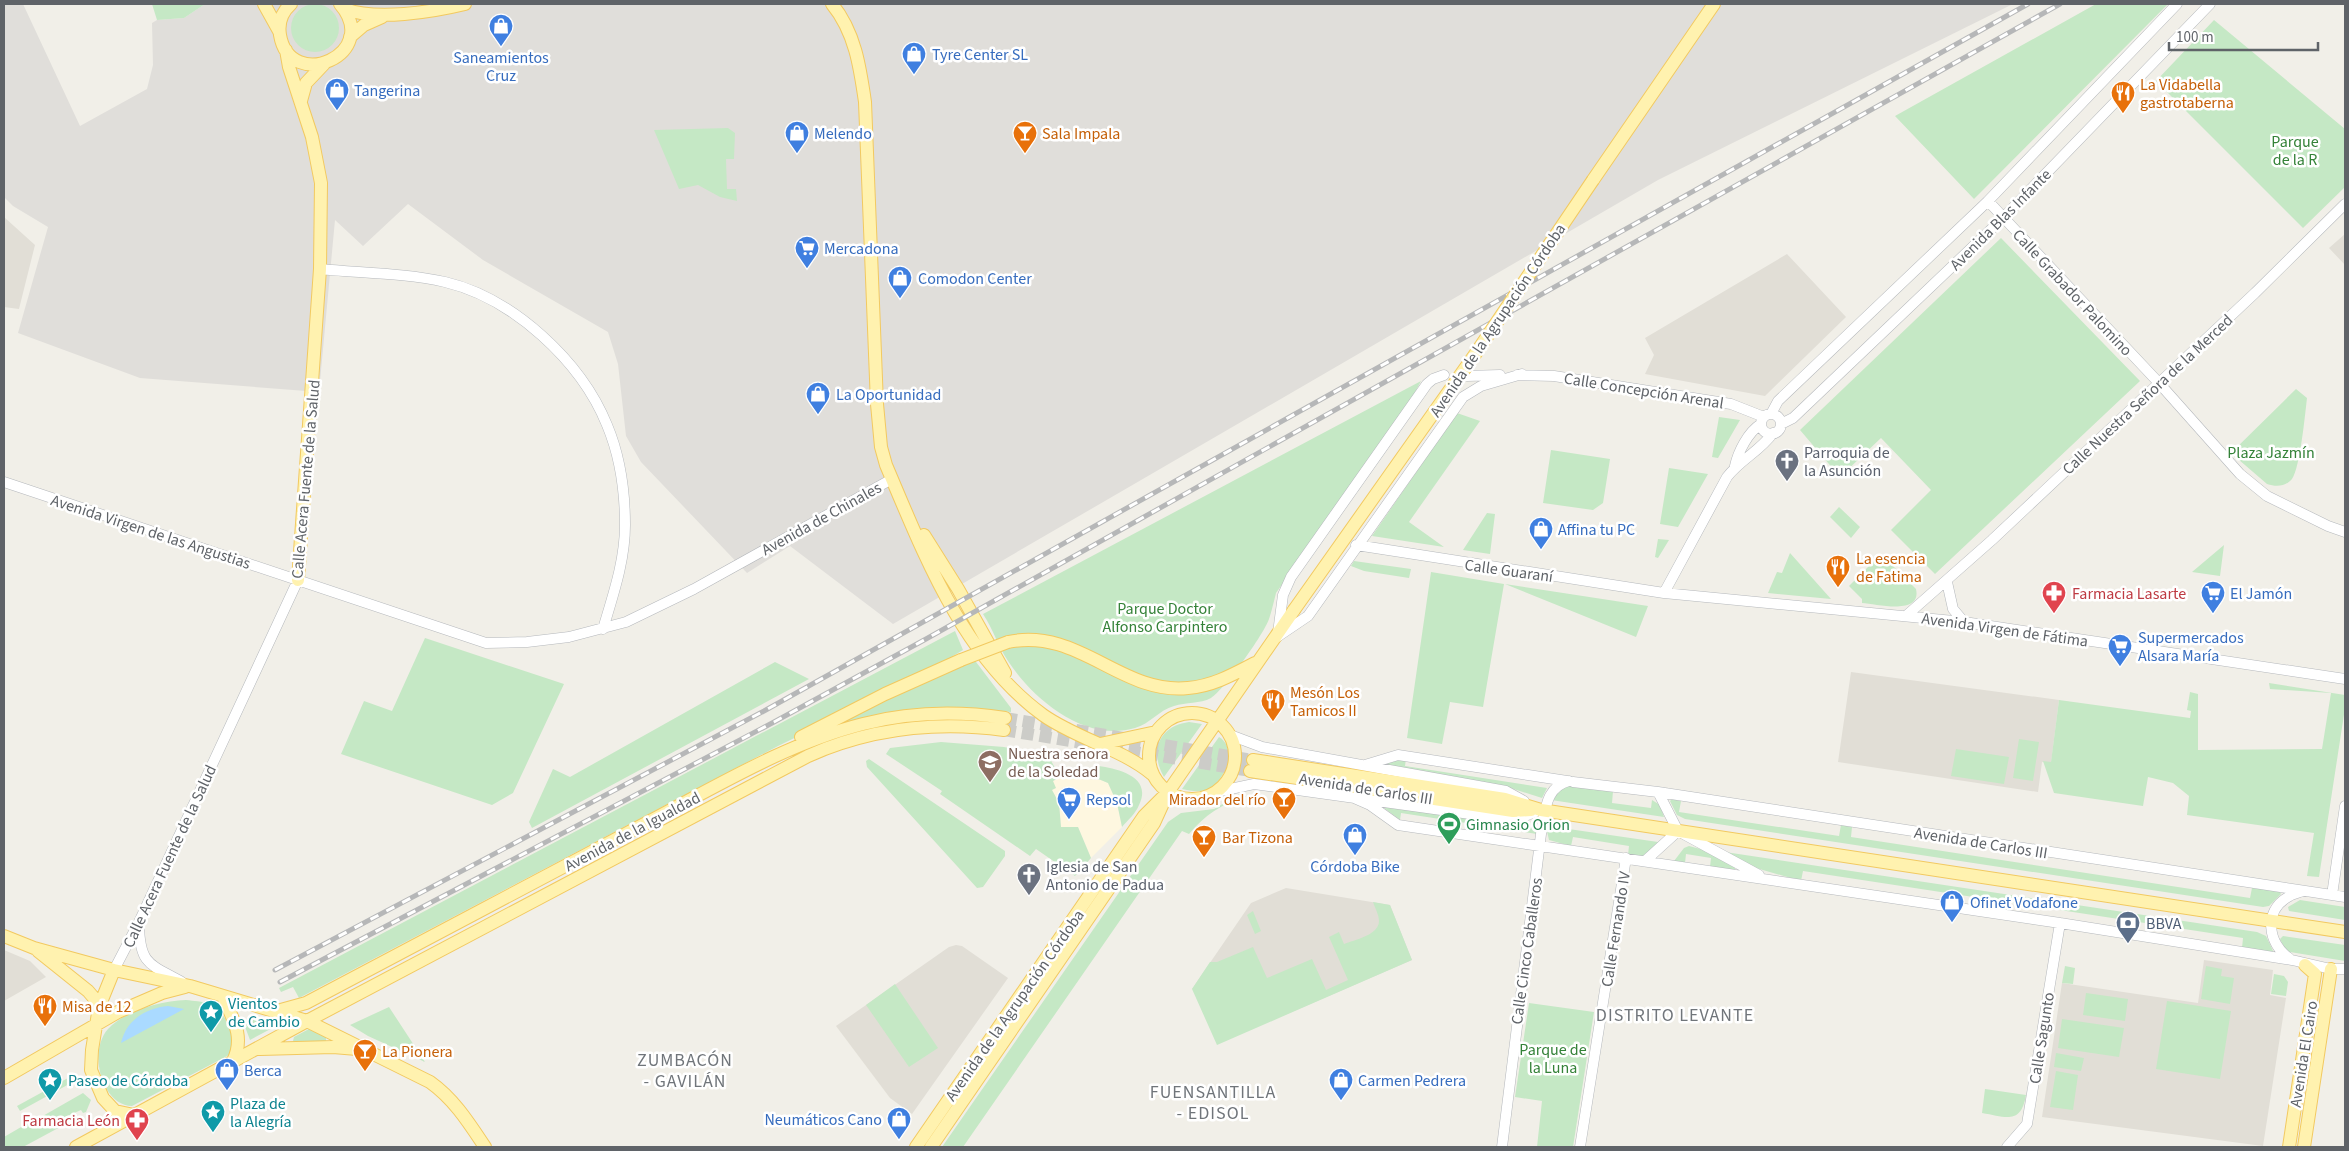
<svg xmlns="http://www.w3.org/2000/svg" width="2349" height="1151" font-family="'Source Sans 3',sans-serif">
<rect width="100%" height="100%" fill="#f1efe8"/>
<!-- commercial -->
<path fill="#fef7e0" d="M1060,777L1101,780L1108,783L1117,803L1122,827L1091,858L1078,827L1061,828L1059,803L1052,790L1053,781Z"/>
<!-- industrial -->
<path fill="#e0deda" d="M4,4H23L80,126L147,89L153,65L152,23L157,20L184,18L205,4H2013L1658,180L893,624L790,546L747,573L641,462L626,436L618,364L608,332L483,260L408,204L363,246L335,220L319,392L140,378L18,333L48,227L13,206L4,197Z"/>
<!-- education -->
<path fill="#e1ded6" d="M4,217L35,245L19,309L4,307Z
M2345,234V265L2329,248Z
M1787,254L1846,317L1765,396L1645,374L1654,355L1645,338Z
M1851,672L2059,700L2051,763L2042,762L2038,792L1838,762Z
M1286,888L1390,905L1412,960L1280,1017L1192,989L1251,903Z
M956,945L962,946L1008,978L912,1114L890,1098L836,1026L949,947Z
M4,950L30,961L46,977L4,1001Z
M2204,960L2273,970L2270,995L2286,998L2263,1146L2042,1117L2062,983L2198,1003Z"/>
<!-- green -->
<path fill="#c5e8c5" d="M291 28a24 24 0 1 1 48 0a24 24 0 1 1-48 0Z
M152,4H205L184,18L157,20Z
M2096,4H2168L1974,199L1895,116Z
M2214,20L2345,129V187L2303,228L2156,81Z
M728,128L735,133L734,159H726L727,189H736L737,201L720,197L698,185L679,189L654,130Z
M2001,238L2140,381L1935,574L1891,530L1931,490L1881,438L1840,477L1800,430Z
M1421,381L1406,409L1276,593C1274,601 1272,610 1269,619C1264,634 1224,690 1211,698C1200,704 1186,702 1174,706C1159,710 1150,724 1135,728C1085,743 1033,699 1008,661C998,646 993,629 983,614Z
M2296,389L2307,398C2305,415 2300,468 2292,479C2285,487 2276,487 2267,484L2231,453Z
M1457,413L1480,421L1409,522L1444,547L1372,536Z
M1719,417L1740,420L1718,458L1712,457Z
M1551,450L1610,459L1603,503L1593,510L1543,503Z
M1669,468L1708,474L1678,527L1660,524Z
M1839,507L1860,527L1851,538L1830,517Z
M1487,513L1495,514L1490,554L1463,550Z
M1658,539L1669,540L1658,558L1655,557Z
M2224,545L2220,576L2192,572Z
M1790,553L1831,599L1768,593L1777,572L1782,573Z
M1881,554L1916,589C1922,616 1877,604 1862,603V599L1849,586Z
M1354,561L1411,569L1409,578L1364,571L1351,566Z
M1431,572L1504,584L1483,707L1450,702L1442,744L1407,738Z
M1505,584L1648,606L1636,637Z
M955,631L963,650L953,656L954,660L778,746L299,998L293,987L281,992L279,988Z
M425,638L564,684L513,793L492,805L341,754L364,701L392,711Z
M973,658L1011,708V712C948,705 888,708 828,728Z
M775,662L809,679L532,828L529,822L553,769L570,777Z
M2269,683L2345,695V708L2319,877L2307,876L2314,833L2187,815L2189,796L2173,783L2148,777L2143,806L2054,793L2043,761L2051,762L2059,700L2190,718L2191,711L2187,710L2190,692L2198,694V750L2322,749L2331,693L2270,689Z
M1189,722L1202,724L1164,777C1149,751 1159,726 1189,722Z
M1219,737C1238,748 1225,780 1210,788C1202,793 1191,791 1182,789Z
M2019,739L2039,742L2033,781L2013,778Z
M941,742L1004,747L1049,757L1060,777L1053,781L1056,788L1052,790L1059,803L1061,827H1078L1091,858L1075,876L1036,849L1030,856L940,794L942,791L886,754L890,748Z
M1956,749L2009,757L2004,784L1951,776Z
M869,759L1005,851V856L983,887L977,888L867,767L866,761Z
M1406,759L1405,766L1547,788L1542,798L1501,785L1379,765L1391,761Z
M1099,766C1117,769 1153,776 1139,805C1136,813 1128,820 1122,827L1117,803L1108,783L1096,778Z
M1570,785L1613,791L1612,803L1651,808L1652,800L1660,805L1664,817L1551,800L1560,790Z
M1243,792L1246,797C1221,804 1205,815 1189,834L1182,831L963,1147H942L1168,822L1181,813L1214,809Z
M1672,799L1681,801L1679,812L1839,836L1841,825L1852,827L1851,837L2250,898L2252,888L2279,891L2281,894L2269,906L2263,907L1685,819L1677,815L1670,801Z
M1383,804L1507,824H1536L1537,834L1401,813L1400,820L1380,805Z
M1548,826L1658,842L1659,844L1642,857L1628,855L1629,846L1573,837L1571,846L1549,840L1546,827Z
M1689,846L1704,850L1735,867V870L1710,867L1711,858L1686,854L1685,863L1674,861L1684,848Z
M1725,852L2257,932L2266,936L2274,953L2242,948L2243,938L1803,871L1801,881L1756,868Z
M2300,900L2345,907V920L2289,911L2288,907Z
M1373,902L1390,905L1412,960L1217,1045L1192,989L1210,962H1217L1253,947L1267,978L1312,959L1326,990L1348,980L1329,937L1339,932L1344,944C1354,940 1379,935 1379,921C1379,915 1375,908 1373,902Z
M1253,911L1261,931L1255,934L1247,915Z
M2283,936L2345,945V961L2290,952L2285,949L2280,939Z
M2065,966L2075,968L2073,984L2062,983Z
M2206,966L2222,969L2221,976L2234,978L2230,1004L2201,999Z
M2274,974L2284,976L2288,982L2286,996L2271,994Z
M895,984L938,1048L909,1067L866,1005Z
M2086,993L2128,999L2125,1021L2083,1015Z
M186,1000C194,1001 202,1001 209,1004C226,1012 239,1037 229,1055L132,1106C101,1105 88,1051 108,1029C126,1010 161,1001 186,1000Z
M2167,1001L2231,1011L2220,1079L2156,1069Z
M1529,1003L1594,1012L1573,1147H1537L1542,1101L1515,1097Z
M389,1007L425,1062L368,1036L350,1025Z
M258,1017L280,1024L250,1040L244,1024Z
M2062,1019L2124,1028L2119,1057L2058,1048Z
M309,1029L326,1037V1043H295L293,1041L294,1037Z
M2056,1053L2084,1058L2081,1071L2054,1067Z
M2056,1071L2078,1075L2073,1110L2050,1107Z
M68,1078L71,1083L20,1111L17,1106Z
M1985,1089L2026,1095C2021,1125 2006,1117 1982,1113Z
M83,1093L91,1100L86,1112L83,1113L81,1110L65,1117L34,1121Z
M28,1123L62,1126L23,1147H4V1137Z"/>
<!-- water -->
<path fill="#aadaff" d="M168,1006L184,1009L121,1043C126,1020 146,1008 168,1006Z"/>
<g fill="none" stroke-linecap="round" stroke-linejoin="round">
<!-- major-tunnel -->
<path stroke="#ccccc8" stroke-width="12" stroke-dasharray="12 6" stroke-linecap="butt" d="M1005,718L1253,760
M1004,730L1250,771"/>
<defs>
<path id="minor" d="M1988,201L2159,383L2240,474L2267,496L2328,526L2345,532
M320,269C361,273 405,273 445,282C513,298 581,361 607,425C620,456 625,492 625,525C625,561 613,595 603,629
M1517,375L1554,376L1731,404L1764,417
M1467,376L1500,375
M1771,414L1778,401L1988,201L2177,4
M1761 424a10 10 0 1 1 20 0a10 10 0 1 1-20 0Z
M1781,424L1793,418L2003,218L2210,4
M1735,466C1738,452 1748,432 1761,424
M4,482L486,643L527,642L569,637L626,622L694,589L892,479
M1356,545L1664,593L1964,622L2345,679
M1947,582L1953,609L1964,622
M1664,593L1727,477C1740,460 1760,451 1773,433
M1907,615L1992,540L2255,293L2345,204
M1278,633L1283,595L1291,577L1427,384L1433,379L1444,375
M1277,637L1308,616L1463,397L1481,386L1522,374
M1230,735L1262,747L1506,791L1524,801
M1365,765L1398,755L1567,781
M1573,782L1658,792L2345,897
M1216,792L1254,784L1499,818H1520L1535,812
M1658,792L1678,831L1759,875
M1354,798L1370,805L1398,825L2060,923L2292,960L2331,969H2345
M1645,861L1678,831
M2332,895L2345,806
M139,926C140,965 150,964 182,982
M2289,958C2268,944 2263,911 2288,897C2292,894 2298,893 2303,891
M114,970L139,922L298,580
M1502,1147L1542,826C1546,806 1547,787 1569,781
M1580,1147L1626,858
M2007,1147L2027,1124L2060,923"/>
<path id="major" d="M264,4L279,31
M291,4C282,12 278,23 280,35C290,94 383,54 340,4
M832,4C855,32 860,67 865,102L877,404L881,447L886,465C924,554 962,656 1043,715C1077,739 1120,748 1152,774
M345,9C376,21 432,12 465,4
M350,37L364,25L382,17
M286,50L289,67L312,137L321,183L320,269L298,580
M301,101L306,83L324,64
M1593,180L1714,4
M924,535L958,589L1005,673
M1008,642C1079,627 1121,695 1188,688C1213,686 1234,674 1255,663
M1149 756a43 43 0 1 1 86 0a43 43 0 1 1-86 0Z
M801,737L885,694L961,660
M1100,744L1156,732
M1253,760L1505,799L1541,810L2345,932
M1250,771L1513,811L1531,810
M4,936L34,948L114,970L190,986L307,1021L430,1082C454,1099 469,1123 485,1147
M38,951L88,991L100,1005
M114,970L99,1007L92,1050L91,1070L103,1098L115,1111L134,1115
M223,997C233,1019 245,1037 233,1061
M277,1011L306,1003C421,943 535,881 650,821C719,785 788,743 863,724C910,712 958,711 1005,718
M260,1049L333,1047L357,1049
M4,1078L118,1012L162,993L185,987
M76,1147L307,1021L808,756C871,728 936,721 1004,730
M916,1147L1144,816L1168,792L1294,610
M931,1147L1154,823L1164,801
M2289,1147L2315,974L2305,965
M2304,1147L2331,969"/>
</defs>
<!-- minor casing -->
<use href="#minor" stroke="#b5b8bc" stroke-width="11"/>
<!-- major casing -->
<use href="#major" stroke="#f2c960" stroke-width="14"/>
<!-- minor -->
<use href="#minor" stroke="#fff" stroke-width="10"/>
<!-- major -->
<use href="#major" stroke="#fff2af" stroke-width="12"/>
<defs>
<path id="rail" d="M275,970L764,711L2028,4
M280,982L774,722L926,639L2060,4"/>
</defs>
<!-- rail casing -->
<use href="#rail" stroke="#b6b7b8" stroke-width="5"/>
<!-- rail -->
<use href="#rail" stroke="#fff" stroke-width="3" stroke-dasharray="9" stroke-linecap="butt"/>
<defs>
<path id="major-bridge" d="M1294,610L1476,353L1593,180
M961,660L1008,642"/>
</defs>
<!-- major-bridge casing -->
<use href="#major-bridge" stroke="#f2c960" stroke-width="14" stroke-linecap="butt"/>
<!-- major-bridge -->
<use href="#major-bridge" stroke="#fff2af" stroke-width="12"/>
</g>
<!-- icons -->
<defs>
<symbol id="shop-pin" viewBox="-11 -11 22 30"><path d="M0 17L-7.5 6A9.5 9.5 0 1 1 7.5 6Z" fill="#3f7fe0" stroke="#fff"/><path d="M-5-2.5h2.3a2.7 3.5 0 0 1 5.4 0H5L5.5 6h-11ZM-1.5-2.5h3a1.5 2.3 0 0 0-3 0Z" fill="#fff"/></symbol>
<symbol id="restaurant-pin" viewBox="-11 -11 22 30"><path d="M0 17L-7.5 6A9.5 9.5 0 1 1 7.5 6Z" fill="#e8710a" stroke="#fff"/><path d="M-5-6h1v4h1v-4h1v4h1v-4h1v5L-1.5 .5V6h-2V.5L-5-1ZM5-6V6H3V1.5H1.5Q1.5-4 5-6Z" fill="#fff"/></symbol>
<symbol id="bar-pin" viewBox="-11 -11 22 30"><path d="M0 17L-7.5 6A9.5 9.5 0 1 1 7.5 6Z" fill="#e8710a" stroke="#fff"/><path d="M-6-5H6L.8 .8V4.5H3.5V6h-7V4.5H-.8V.8Z" fill="#fff"/></symbol>
<symbol id="supermarket-pin" viewBox="-11 -11 22 30"><path d="M0 17L-7.5 6A9.5 9.5 0 1 1 7.5 6Z" fill="#3f7fe0" stroke="#fff"/><path d="M-6-5.5h2.5l.6 2H6L4.5 2H-2.5L-4.4-4H-6ZM-1.5 3.2a1.3 1.3 0 1 0 .1 0ZM3 3.2a1.3 1.3 0 1 0 .1 0Z" fill="#fff"/></symbol>
<symbol id="church-pin" viewBox="-11 -11 22 30"><path d="M0 17L-7.5 6A9.5 9.5 0 1 1 7.5 6Z" fill="#6b7280" stroke="#fff"/><path d="M-1.2-6h2.4v3.5h3.3v2.4h-3.3V6h-2.4V-.1h-3.3v-2.4h3.3Z" fill="#fff"/></symbol>
<symbol id="pharmacy-pin" viewBox="-11 -11 22 30"><path d="M0 17L-7.5 6A9.5 9.5 0 1 1 7.5 6Z" fill="#e0444e" stroke="#fff"/><path d="M-2-6h4v4h4v4h-4v4h-4v-4h-4v-4h4Z" fill="#fff"/></symbol>
<symbol id="school-pin" viewBox="-11 -11 22 30"><path d="M0 17L-7.5 6A9.5 9.5 0 1 1 7.5 6Z" fill="#8d6e63" stroke="#fff"/><path d="M0-5L7-2L0 1L-7-2ZM-4 1L0 2.5L4 1V4Q0 6-4 4Z" fill="#fff"/></symbol>
<symbol id="stadium-pin" viewBox="-11 -11 22 30"><path d="M0 17L-7.5 6A9.5 9.5 0 1 1 7.5 6Z" fill="#2e9e5b" stroke="#fff"/><path d="M0-5a6.5 5 0 1 0 0 10a6.5 5 0 1 0 0-10ZM-3.5-1.8h7v3.6h-7Z" fill="#fff"/></symbol>
<symbol id="bank-pin" viewBox="-11 -11 22 30"><path d="M0 17L-7.5 6A9.5 9.5 0 1 1 7.5 6Z" fill="#5c6f8a" stroke="#fff"/><path d="M-6-4H6V4H-6ZM0-2.3a2.3 2.3 0 1 0 0 4.6a2.3 2.3 0 1 0 0-4.6Z" fill="#fff"/></symbol>
<symbol id="sight-pin" viewBox="-11 -11 22 30"><path d="M0 17L-7.5 6A9.5 9.5 0 1 1 7.5 6Z" fill="#0f9aa8" stroke="#fff"/><path d="M0-6L1.8-2.2L6-1.7L2.9 1.2L3.7 5.4L0 3.3L-3.7 5.4L-2.9 1.2L-6-1.7L-1.8-2.2Z" fill="#fff"/></symbol>
</defs>
<g fill-rule="evenodd">
<use href="#shop-pin" x="487" y="12" width="28" height="38"/>
<use href="#shop-pin" x="900" y="40" width="28" height="38"/>
<use href="#shop-pin" x="323" y="76" width="28" height="38"/>
<use href="#restaurant-pin" x="2109" y="79" width="28" height="38"/>
<use href="#shop-pin" x="783" y="119" width="28" height="38"/>
<use href="#bar-pin" x="1011" y="119" width="28" height="38"/>
<use href="#supermarket-pin" x="793" y="234" width="28" height="38"/>
<use href="#shop-pin" x="886" y="264" width="28" height="38"/>
<use href="#shop-pin" x="804" y="380" width="28" height="38"/>
<use href="#church-pin" x="1773" y="447" width="28" height="38"/>
<use href="#shop-pin" x="1527" y="515" width="28" height="38"/>
<use href="#restaurant-pin" x="1824" y="553" width="28" height="38"/>
<use href="#pharmacy-pin" x="2040" y="579" width="28" height="38"/>
<use href="#supermarket-pin" x="2199" y="579" width="28" height="38"/>
<use href="#supermarket-pin" x="2106" y="632" width="28" height="38"/>
<use href="#restaurant-pin" x="1259" y="687" width="28" height="38"/>
<use href="#school-pin" x="976" y="748" width="28" height="38"/>
<use href="#supermarket-pin" x="1055" y="785" width="28" height="38"/>
<use href="#bar-pin" x="1270" y="785" width="28" height="38"/>
<use href="#stadium-pin" x="1435" y="810" width="28" height="38"/>
<use href="#shop-pin" x="1341" y="821" width="28" height="38"/>
<use href="#bar-pin" x="1190" y="823" width="28" height="38"/>
<use href="#church-pin" x="1015" y="861" width="28" height="38"/>
<use href="#shop-pin" x="1938" y="888" width="28" height="38"/>
<use href="#bank-pin" x="2114" y="909" width="28" height="38"/>
<use href="#restaurant-pin" x="31" y="992" width="28" height="38"/>
<use href="#sight-pin" x="197" y="998" width="28" height="38"/>
<use href="#bar-pin" x="351" y="1037" width="28" height="38"/>
<use href="#shop-pin" x="213" y="1056" width="28" height="38"/>
<use href="#sight-pin" x="36" y="1066" width="28" height="38"/>
<use href="#shop-pin" x="1327" y="1066" width="28" height="38"/>
<use href="#sight-pin" x="199" y="1098" width="28" height="38"/>
<use href="#shop-pin" x="885" y="1105" width="28" height="38"/>
<use href="#pharmacy-pin" x="123" y="1106" width="28" height="38"/>
</g>
<g text-anchor="middle" stroke-width="5" stroke-linejoin="round" paint-order="stroke">
<!-- shop labels -->
<g font-size="16" fill="#366cbe" stroke="#fff" text-anchor="start">
<text x="932" y="60">Tyre Center SL</text>
<text x="501" y="63" text-anchor="middle">Saneamientos<tspan x="501" dy="18">Cruz</tspan></text>
<text x="354" y="96">Tangerina</text>
<text x="814" y="139">Melendo</text>
<text x="824" y="254">Mercadona</text>
<text x="918" y="284">Comodon Center</text>
<text x="836" y="400">La Oportunidad</text>
<text x="1558" y="535">Affina tu PC</text>
<text x="2230" y="599">El Jamón</text>
<text x="2138" y="643">Supermercados<tspan x="2138" dy="18">Alsara María</tspan></text>
<text x="1086" y="805">Repsol</text>
<text x="1355" y="872" text-anchor="middle">Córdoba Bike</text>
<text x="1970" y="908">Ofinet Vodafone</text>
<text x="244" y="1076">Berca</text>
<text x="1358" y="1086">Carmen Pedrera</text>
<text x="882" y="1125" text-anchor="end">Neumáticos Cano</text>
</g>
<!-- food labels -->
<g font-size="16" fill="#c56008" stroke="#fff" text-anchor="start">
<text x="2140" y="90">La Vidabella<tspan x="2140" dy="18">gastrotaberna</tspan></text>
<text x="1042" y="139">Sala Impala</text>
<text x="1856" y="564">La esencia<tspan x="1856" dy="18">de Fatima</tspan></text>
<text x="1290" y="698">Mesón Los<tspan x="1290" dy="18">Tamicos II</tspan></text>
<text x="1266" y="805" text-anchor="end">Mirador del río</text>
<text x="1222" y="843">Bar Tizona</text>
<text x="62" y="1012">Misa de 12</text>
<text x="382" y="1057">La Pionera</text>
</g>
<!-- park labels -->
<g font-size="16" fill="#348238" stroke="#fff">
<text x="2295" y="147">Parque<tspan x="2295" dy="18">de la R</tspan></text>
<text x="2271" y="458">Plaza Jazmín</text>
<text x="1165" y="614">Parque Doctor<tspan x="1165" dy="18">Alfonso Carpintero</tspan></text>
<text x="1553" y="1055">Parque de<tspan x="1553" dy="18">la Luna</tspan></text>
</g>
<!-- street labels -->
<g font-size="16" fill="#5f6368" stroke="#fff">
<text transform="translate(2000 219) rotate(-45)" y="6">Avenida Blas Infante</text>
<text transform="translate(2073 292) rotate(47)" y="6">Calle Grabador Palomino</text>
<text transform="translate(1497 320) rotate(-56)" y="6">Avenida de la Agrupación Córdoba</text>
<text transform="translate(1644 390) rotate(9)" y="6">Calle Concepción Arenal</text>
<text transform="translate(2147 394) rotate(-43)" y="6">Calle Nuestra Señora de la Merced</text>
<text transform="translate(305 479) rotate(-85)" y="6">Calle Acera Fuente de la Salud</text>
<text transform="translate(821 518) rotate(-29)" y="6">Avenida de Chinales</text>
<text transform="translate(151 531) rotate(18)" y="6">Avenida Virgen de las Angustias</text>
<text transform="translate(1509 570) rotate(8)" y="6">Calle Guaraní</text>
<text transform="translate(2005 629) rotate(8)" y="6">Avenida Virgen de Fátima</text>
<text transform="translate(1366 788) rotate(9)" y="6">Avenida de Carlos III</text>
<text transform="translate(632 831) rotate(-28)" y="6">Avenida de la Igualdad</text>
<text transform="translate(1981 842) rotate(9)" y="6">Avenida de Carlos III</text>
<text transform="translate(169 856) rotate(-65)" y="6">Calle Acera Fuente de la Salud</text>
<text transform="translate(1615 929) rotate(-81)" y="6">Calle Fernando IV</text>
<text transform="translate(1526 951) rotate(-82)" y="6">Calle Cinco Caballeros</text>
<text transform="translate(1014 1005) rotate(-55)" y="6">Avenida de la Agrupación Córdoba</text>
<text transform="translate(2041 1038) rotate(-81)" y="6">Calle Sagunto</text>
<text transform="translate(2303 1054) rotate(-81)" y="6">Avenida El Cairo</text>
</g>
<!-- worship labels -->
<g font-size="16" fill="#5b616d" stroke="#fff" text-anchor="start">
<text x="1804" y="458">Parroquia de<tspan x="1804" dy="18">la Asunción</tspan></text>
<text x="1046" y="872">Iglesia de San<tspan x="1046" dy="18">Antonio de Padua</tspan></text>
</g>
<!-- health labels -->
<g font-size="16" fill="#be3a42" stroke="#fff" text-anchor="start">
<text x="2072" y="599">Farmacia Lasarte</text>
<text x="120" y="1126" text-anchor="end">Farmacia León</text>
</g>
<!-- education labels -->
<g font-size="16" fill="#785e54" stroke="#fff" text-anchor="start">
<text x="1008" y="759">Nuestra señora<tspan x="1008" dy="18">de la Soledad</tspan></text>
</g>
<!-- leisure labels -->
<g font-size="16" fill="#27864d" stroke="#fff" text-anchor="start">
<text x="1466" y="830">Gimnasio Orion</text>
</g>
<!-- service labels -->
<g font-size="16" fill="#4e5e75" stroke="#fff" text-anchor="start">
<text x="2146" y="929">BBVA</text>
</g>
<!-- culture labels -->
<g font-size="16" fill="#0d838f" stroke="#fff" text-anchor="start">
<text x="228" y="1009">Vientos<tspan x="228" dy="18">de Cambio</tspan></text>
<text x="68" y="1086">Paseo de Córdoba</text>
<text x="230" y="1109">Plaza de<tspan x="230" dy="18">la Alegría</tspan></text>
</g>
<!-- neighbourhood labels -->
<g font-size="18" letter-spacing="1" fill="#70757a" stroke="#fff">
<text x="1675" y="1021">DISTRITO LEVANTE</text>
<text x="685" y="1066">ZUMBACÓN<tspan x="685" dy="21">- GAVILÁN</tspan></text>
<text x="1213" y="1098">FUENSANTILLA<tspan x="1213" dy="21">- EDISOL</tspan></text>
</g>
</g>
<!-- border -->
<rect width="2349" height="1151" fill="none" stroke="#5f6368" stroke-width="10"/>
<!-- scale -->
<path d="M2169 42v8h149v-8" fill="none" stroke="#5f6368" stroke-width="2.5"/>
<text x="2176" y="42" font-size="15" fill="#5f6368" stroke="#ffffff" stroke-width="4" paint-order="stroke">100 m</text>
</svg>
